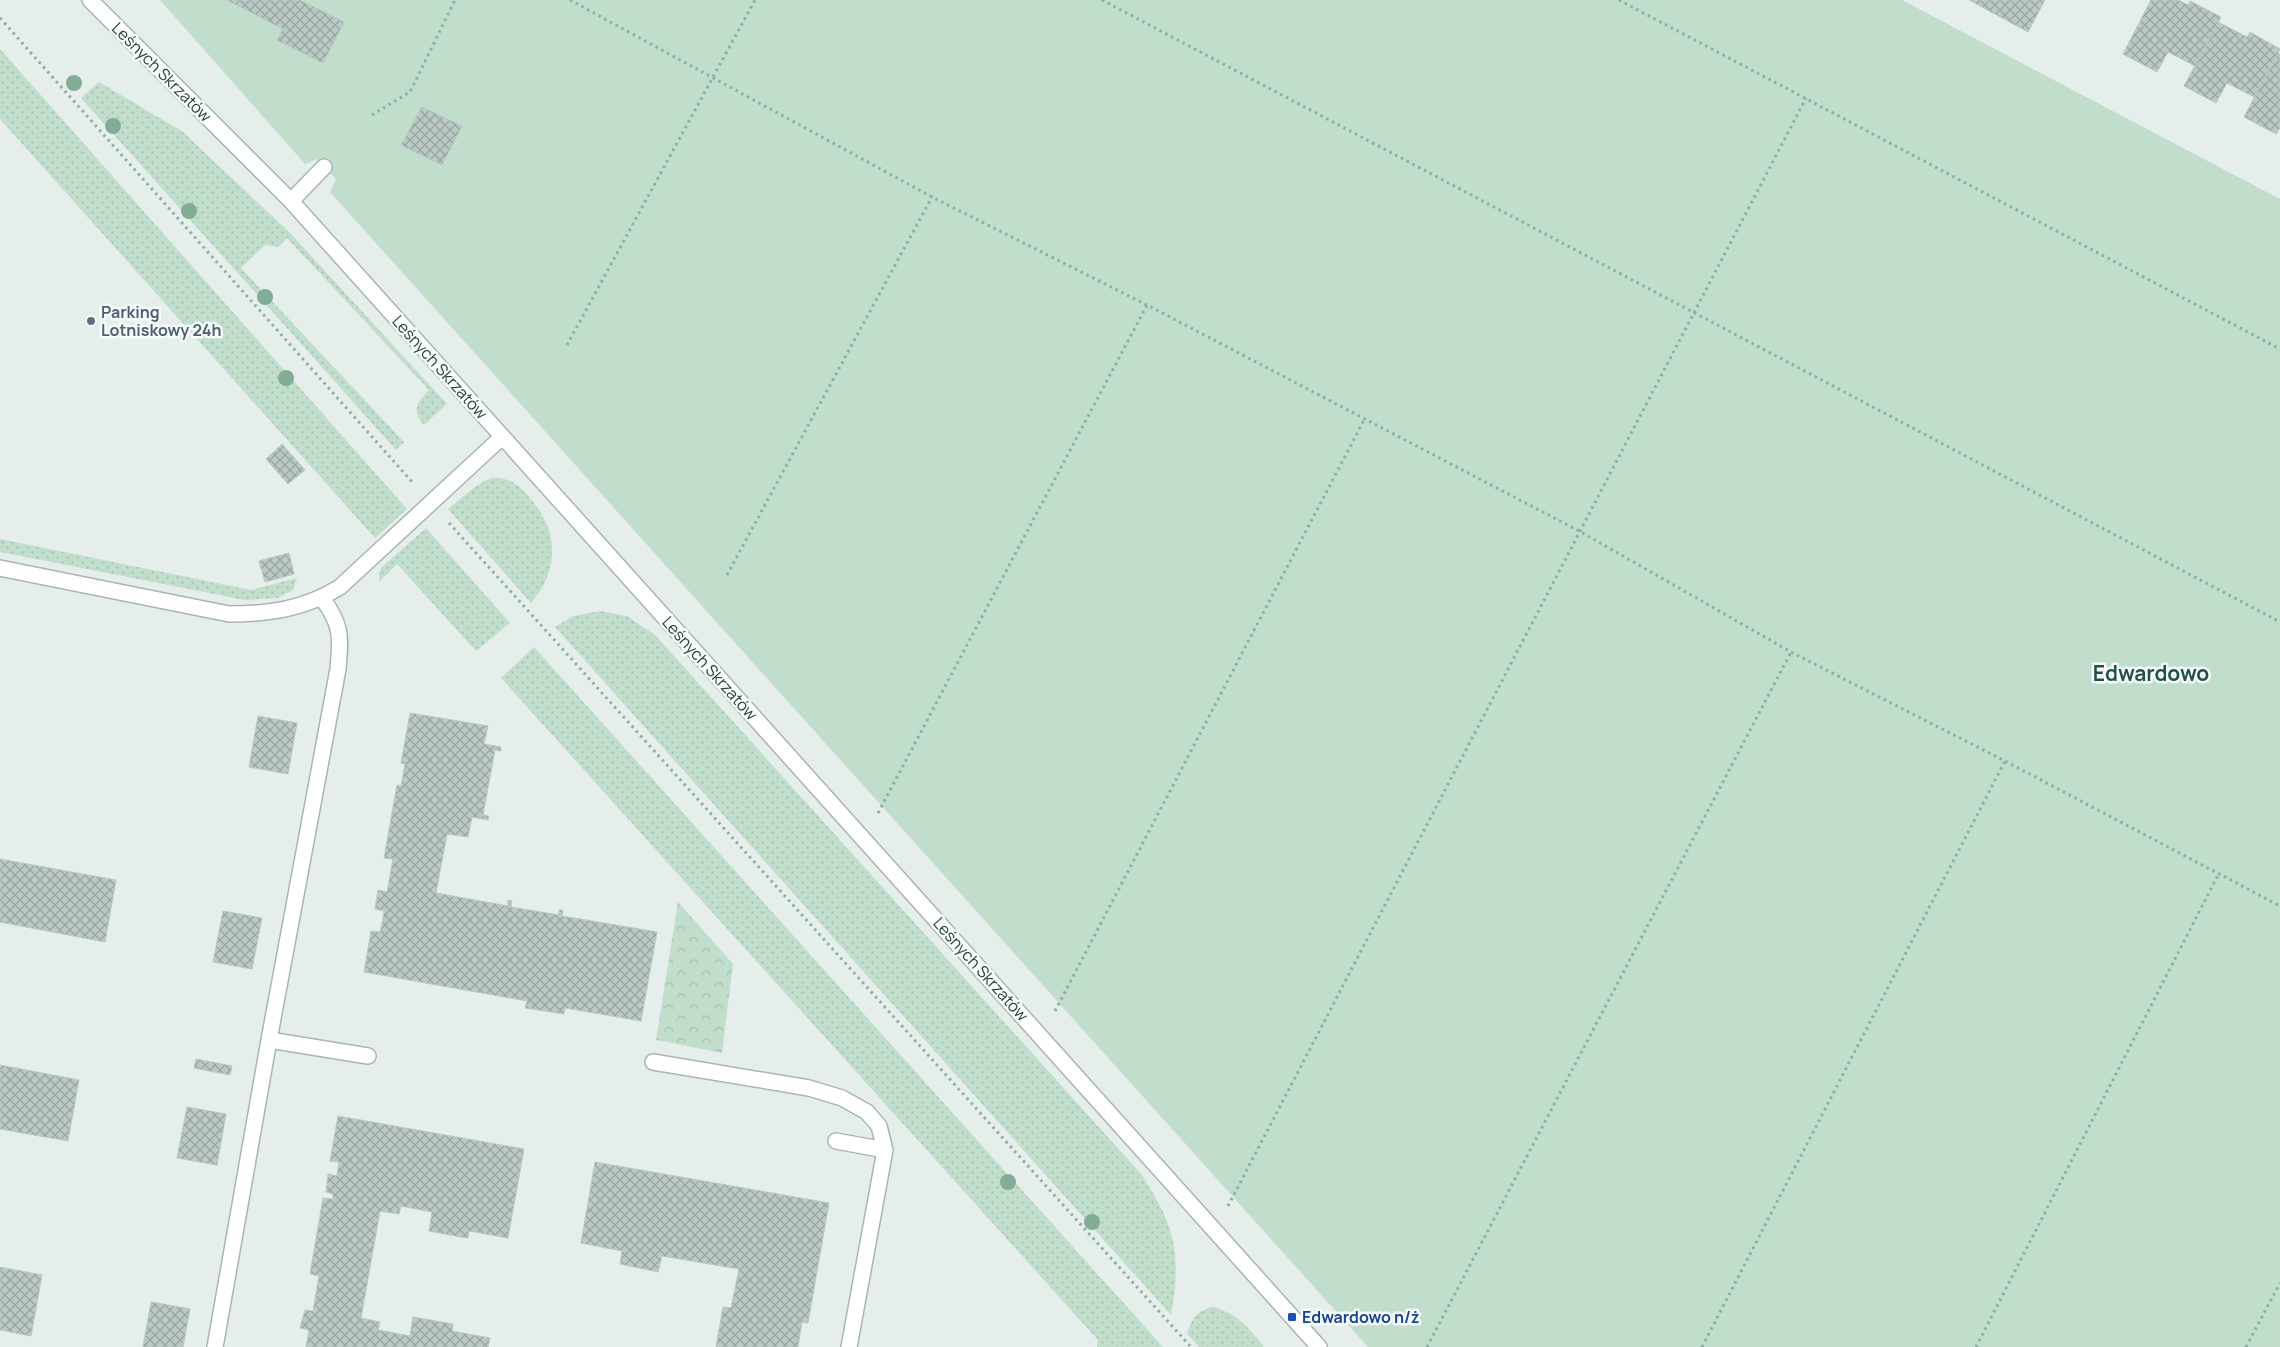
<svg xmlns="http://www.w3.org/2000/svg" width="2280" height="1347" font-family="Manrope,sans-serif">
<defs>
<pattern id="grass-dots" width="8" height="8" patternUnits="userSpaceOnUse" patternTransform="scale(1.25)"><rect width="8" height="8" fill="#c0decb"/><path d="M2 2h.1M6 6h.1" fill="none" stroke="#a5c0af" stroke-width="1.8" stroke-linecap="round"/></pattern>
<pattern id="park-crowns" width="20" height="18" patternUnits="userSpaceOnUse" patternTransform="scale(1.25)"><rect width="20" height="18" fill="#c0decb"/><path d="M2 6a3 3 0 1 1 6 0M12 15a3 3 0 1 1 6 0" fill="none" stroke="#a5c0af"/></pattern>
<pattern id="building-cross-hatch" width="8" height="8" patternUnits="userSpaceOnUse" patternTransform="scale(1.25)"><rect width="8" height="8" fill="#bbc9c4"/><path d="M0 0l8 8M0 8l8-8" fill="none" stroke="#98a5a0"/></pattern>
</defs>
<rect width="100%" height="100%" fill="#e6eeeb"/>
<!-- grass -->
<path fill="url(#grass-dots)" d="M0,49L407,509L375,538L0,119Z
M99,82L183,132L291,234L447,404L424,425C411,410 417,402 429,390L287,238L278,247L265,245L241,268L404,442L396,450L81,98Z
M491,478C510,477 518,484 530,498C559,532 560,569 531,603L448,509L476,486Z
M426,528L510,623L476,651L397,564L379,582V573L382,567Z
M0,539L251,590L297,578L293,590L278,598L245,600L0,552Z
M600,611L627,616L655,635L1142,1175C1175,1227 1182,1253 1171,1315L555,627L573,616Z
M534,647L1163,1347H1097L1098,1340L501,678Z
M1214,1307C1239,1315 1248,1327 1264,1347H1199L1187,1334C1192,1318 1197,1310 1214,1307Z"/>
<!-- park -->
<path fill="url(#park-crowns)" d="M678,902L733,964L722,1053L656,1040Z"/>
<!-- garden -->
<path fill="#c0decb" d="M160,0H1902L2280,199V1347H1368L330,192L336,179L317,159L305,164Z"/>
<!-- building -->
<path fill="url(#building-cross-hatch)" stroke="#b8c8c3" d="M227,0H300L344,22L323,63L277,40L283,29Z
M1969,0H2045L2028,32Z
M2151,0H2178L2188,5L2190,1L2221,17L2195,66L2168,52L2157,72L2123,54Z
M2218,22L2247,37L2250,32L2280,49L2254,97L2227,83L2216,103L2184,86Z
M2278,53L2280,54V128L2276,134L2244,117Z
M422,107L462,126L442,165L401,145Z
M282,444L305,470L288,484L266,459Z
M289,553L294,574L265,582L259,561Z
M410,713L488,726L484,744L501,747V751L495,750L483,815L489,816L488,820L472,817L468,837L447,834L436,893L508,906V900L512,901L511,907L559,915V910H563L562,916L657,932L641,1021L565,1008L564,1014L525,1008L527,1001L364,972L371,931L380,932L382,924L384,911L375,909L378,890L387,892L393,859L384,858L397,785L401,786L405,764L401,763Z
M258,716L297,723L288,774L249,767Z
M0,859L116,880L105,942L0,922Z
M223,911L262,918L252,969L213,962Z
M196,1059L232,1066L230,1075L194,1068Z
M0,1065L79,1080L68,1141L0,1129Z
M187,1107L226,1114L217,1165L177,1158Z
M338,1116L524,1149L508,1238L469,1231L468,1238L461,1237L429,1231L432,1212L401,1206L399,1214L380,1211L361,1318L380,1322L378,1330L410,1336L413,1317L453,1324L452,1331L490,1338L488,1347H306L309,1330L300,1328L301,1324L305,1310L313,1311L319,1276L310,1274L323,1198L333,1199V1194L326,1192L328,1174L337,1176L339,1162L330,1161Z
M595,1162L829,1203L808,1323L802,1322L798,1347H716L723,1307L731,1308L739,1269L662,1256L658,1272L620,1264L622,1251L581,1243Z
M0,1267L42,1275L31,1336L0,1330Z
M151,1302L190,1309L183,1347H143Z"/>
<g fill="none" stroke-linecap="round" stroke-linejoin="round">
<defs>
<path id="lane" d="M291,201L324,167
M0,568L229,614C269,614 305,609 340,587L502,437
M269,1040L368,1056
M653,1062L809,1088L842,1098L867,1112L879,1126L885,1150
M836,1141L885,1150L849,1347
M215,1347L269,1040L338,669C341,637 342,625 322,598"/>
<path id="street" d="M90,0L291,201L1319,1347"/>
</defs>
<!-- lane casing -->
<use href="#lane" stroke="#a8b6b3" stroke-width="18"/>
<!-- street casing -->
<use href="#street" stroke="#a8b6b3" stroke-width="18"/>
<!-- path -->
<path stroke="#88b0a7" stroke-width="3" stroke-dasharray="2.5 4" stroke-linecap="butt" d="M570,0L932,197L1147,305L1581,532L1791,652L2005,761L2280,906
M1102,0L2280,622
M1619,0L2280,349
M0,18L413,483
M372,115L410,92L455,0
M567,345L755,0
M449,523L1191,1347
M727,575L932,197
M878,813L1147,305
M1055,1011L1364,420
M1228,1206L1806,98
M1427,1347L1791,652
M1702,1347L2005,761
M1976,1347L2218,875
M2246,1347L2280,1283"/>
<!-- lane -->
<use href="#lane" stroke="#fff" stroke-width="15"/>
<!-- street -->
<use href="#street" stroke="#fff" stroke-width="15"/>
</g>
<!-- trees -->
<g fill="#82ac96">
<circle cx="74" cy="83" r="8"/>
<circle cx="113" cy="126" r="8"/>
<circle cx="189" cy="211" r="8"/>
<circle cx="265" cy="297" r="8"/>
<circle cx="286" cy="378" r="8"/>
<circle cx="1008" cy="1182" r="8"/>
<circle cx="1092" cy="1222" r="8"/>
</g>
<!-- markers -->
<circle fill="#5c6f8a" stroke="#f7fbf9" stroke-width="2" cx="91" cy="321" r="5"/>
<rect fill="#1a4fb4" stroke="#f7fbf9" stroke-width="2" x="1287" y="1312" width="10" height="10" rx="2.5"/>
<g text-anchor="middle" stroke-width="5" stroke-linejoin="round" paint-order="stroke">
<!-- street labels -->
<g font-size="16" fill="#25403b" stroke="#f7fbf9">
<text transform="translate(162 72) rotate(45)" y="6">Leśnych Skrzatów</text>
<text transform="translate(440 367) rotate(48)" y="6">Leśnych Skrzatów</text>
<text transform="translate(710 668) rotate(48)" y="6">Leśnych Skrzatów</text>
<text transform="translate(981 969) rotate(48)" y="6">Leśnych Skrzatów</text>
</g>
<!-- service labels -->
<g font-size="16" font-weight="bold" fill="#4e5e75" stroke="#f7fbf9" text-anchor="start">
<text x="101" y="318">Parking<tspan x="101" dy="18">Lotniskowy 24h</tspan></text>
</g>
<!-- transit labels -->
<g font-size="16" font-weight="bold" fill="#164399" stroke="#f7fbf9" text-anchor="start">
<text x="1302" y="1323">Edwardowo n/ż</text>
</g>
<!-- district labels -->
<g font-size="21" font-weight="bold" fill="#21524a" stroke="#f7fbf9">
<text x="2151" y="681">Edwardowo</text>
</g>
</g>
</svg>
